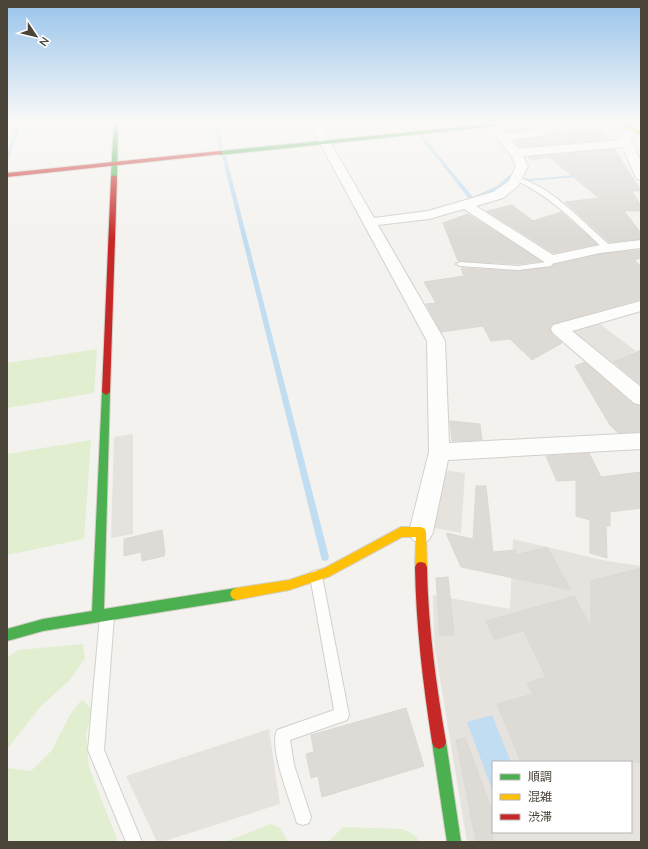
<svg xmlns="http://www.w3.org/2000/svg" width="648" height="849" font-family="'Nunito Sans','Noto Sans JP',sans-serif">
<rect width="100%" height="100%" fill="#f4f2ee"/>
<!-- industrial -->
<path fill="#e6e2de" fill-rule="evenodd" d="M513,539L607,561L641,566V842H467L434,643L433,595L510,609ZM493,762H631V832H493Z"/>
<!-- green -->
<path fill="#e1eecf" d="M97,349L94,393L7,408V363Z
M91,440L84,539L7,555V454Z
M83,644L85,658L70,680L41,706L8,748L7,754V658L18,650Z
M82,699L92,710L86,734L89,767L118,842H7V768L31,771L52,750L70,715Z
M271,824L280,828L288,842H225Z
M343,827L402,829L415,835L419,842H328Z"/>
<!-- parking -->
<path fill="#e6e3df" d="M596,321L636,351L608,364L573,336L575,326Z
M133,434V534L111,538L114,437Z
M444,470L465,473L461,533L434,528Z
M269,729L280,804L162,842H157L126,776Z"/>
<!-- water -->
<path fill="#c0ddf1" d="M492,715L511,762H493V792L467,722Z"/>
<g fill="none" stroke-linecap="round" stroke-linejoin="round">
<!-- stream -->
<path fill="#c0ddf1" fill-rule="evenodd" d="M18,121H22L9,159L7,160V153Z
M213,121H217L223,151L220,150Z
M406,121H410L417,130V132H415Z
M420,135H422L473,197L497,186L509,175L513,176L501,188L474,200H470L420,137Z
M224,155L226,156L329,557L328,560L325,561L322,560L321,557L222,156Z
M576,175L578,176V177L530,181L521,179L523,178L530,179Z"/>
</g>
<!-- building -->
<path fill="#dedbd6" stroke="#dcd9d4" d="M530,126L532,129L507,132L502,128Z
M600,127L608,140L520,147L514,141L545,136L547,133L558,132L559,134H564L570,130Z
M614,149L641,191H632L641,206V211H624L641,233V239L609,242L565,202L599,198L549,157L531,160L528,157Z
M512,205L533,221L561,212L597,244L553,253L487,211Z
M468,214L541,261L518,264L458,261L443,223Z
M641,250V258L634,260L641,266V299L553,324L550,330L552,334L562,343L532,360L510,339L491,341L483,326L441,332L426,304L436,303L424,282L464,276L461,268L518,271L551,267L553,265L600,254Z
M641,350V385L613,362Z
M585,362L633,404L641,406V432L618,433L610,425L575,366Z
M450,421L480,424L482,440L452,441Z
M589,453L601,477L641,472V508L610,512V526H606L607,558L590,553V520L576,516V480L557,481L546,456Z
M476,486H486L493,552L516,550V555L547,547L571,590L461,567L446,533L473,539Z
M162,530L165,552L164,556L142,561L141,552L124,556V539Z
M641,568V762H521L497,704L533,694L527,683L546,677L524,631L494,639L486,621L574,596L591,627V581Z
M448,577L454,635H440L436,578Z
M406,708L424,766L322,797L318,776L311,778L306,754L314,752L311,735Z
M465,738L493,813V842H476L456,740Z"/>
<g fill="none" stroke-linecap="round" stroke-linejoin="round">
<defs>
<path id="lane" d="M554,121H559L569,127V130L564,133H560V131L564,128Z
M517,177C554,188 582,222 611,246V250H605C577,224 551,196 515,180L514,179Z
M548,258H554L555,260L551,266L518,270L460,266L456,264L460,262L518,266L546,262Z
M316,570L320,572L322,576L349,715L347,720L290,740L294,765L311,817L309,823L303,825L297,823L295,817C289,797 269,748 277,730L334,710L310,576L312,572Z
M107,609L112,611L114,616L104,750L142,842H126L88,750L100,616L102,611Z"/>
<path id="street" d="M308,121H318L374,218L428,211L493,192L509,181L516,166C509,147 492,137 484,121H494L506,134L534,130L532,125L533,123L542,121H559L558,123L543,127L546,133L545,135L511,140L519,149L620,140V138L623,131L630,129L634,130L635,132L630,138L641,162V180L637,179L635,176L623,147L523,156L528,166L518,186L503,198L476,206L553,255L600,245L641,240V248L600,253L551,264L546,263L464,209L429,219L378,225L445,341L449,443L641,433V449L448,460L433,532L429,540L421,543L413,540L409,532L429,452L427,341Z
M641,301V311L572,331L641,387V405L634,403L553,333L551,329L553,325Z"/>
<path id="fast" d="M114,121H118L117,177L114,179L111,177Z
M492,124L494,125V126L220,155L217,153L220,151Z
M106,389L110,392L104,609L236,588L240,590L242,594L240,598L236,600L43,631L7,641V629L43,619L92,611L102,392Z
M439,735L444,737L446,742L461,842H447L432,742L434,737Z"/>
<path id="slow" d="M614,121H619L641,132V135Z
M401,527H421L425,529L426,532L427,567L425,571L421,572L417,571L415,567L416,537H402L328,577L289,590L236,600L232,598L230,594L232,590L236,588L289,580L325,568Z"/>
<path id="jam" d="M220,151L223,153L222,154L7,177V173Z
M114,175L117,177L110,392L106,395L102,392L111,177Z
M421,562L425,563L427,567C428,626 436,684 446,742L444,747L439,749L434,747L432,742C423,684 416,626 415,567L417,563Z"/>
</defs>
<!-- lane casing -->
<use href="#lane" stroke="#d2d0cb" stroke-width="2"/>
<!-- street casing -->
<use href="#street" stroke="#d2d0cb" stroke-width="2"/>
<!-- fast casing -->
<use href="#fast" stroke="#d3cfc5" stroke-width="2"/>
<!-- slow casing -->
<use href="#slow" stroke="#d3cfc5" stroke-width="2"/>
<!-- jam casing -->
<use href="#jam" stroke="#d3cfc5" stroke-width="2"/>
<!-- lane -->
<use href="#lane" fill="#fdfdfc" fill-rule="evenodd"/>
<!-- street -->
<use href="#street" fill="#fdfdfc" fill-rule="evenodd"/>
<!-- fast -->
<use href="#fast" fill="#4caf50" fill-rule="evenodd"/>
<!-- slow -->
<use href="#slow" fill="#ffc107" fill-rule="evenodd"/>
<!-- jam -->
<use href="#jam" fill="#c62828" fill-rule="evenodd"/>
</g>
<!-- sky -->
<linearGradient id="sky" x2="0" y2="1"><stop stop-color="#98c4ec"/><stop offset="0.51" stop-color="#faf9f7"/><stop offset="1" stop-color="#faf9f7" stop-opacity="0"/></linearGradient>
<rect width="648" height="239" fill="url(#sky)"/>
<!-- border -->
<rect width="648" height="849" fill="none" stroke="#4b4439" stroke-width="16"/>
<!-- legend -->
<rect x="492" y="761" width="140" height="72" fill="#ffffff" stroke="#b7b4b0"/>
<rect x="500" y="774" width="20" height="6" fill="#4caf50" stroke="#b7b4b0"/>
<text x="528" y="781" font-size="12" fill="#4b4439">順調</text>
<rect x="500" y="794" width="20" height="6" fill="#ffc107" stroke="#b7b4b0"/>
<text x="528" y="801" font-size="12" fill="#4b4439">混雑</text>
<rect x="500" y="814" width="20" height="6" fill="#c62828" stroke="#b7b4b0"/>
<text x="528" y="821" font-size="12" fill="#4b4439">渋滞</text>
<!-- north arrow -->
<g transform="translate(36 36) rotate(125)" stroke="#ffffff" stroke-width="3" paint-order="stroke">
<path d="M0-3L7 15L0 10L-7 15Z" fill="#4b4439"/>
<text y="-6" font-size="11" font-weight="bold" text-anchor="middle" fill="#4b4439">N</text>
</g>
</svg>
